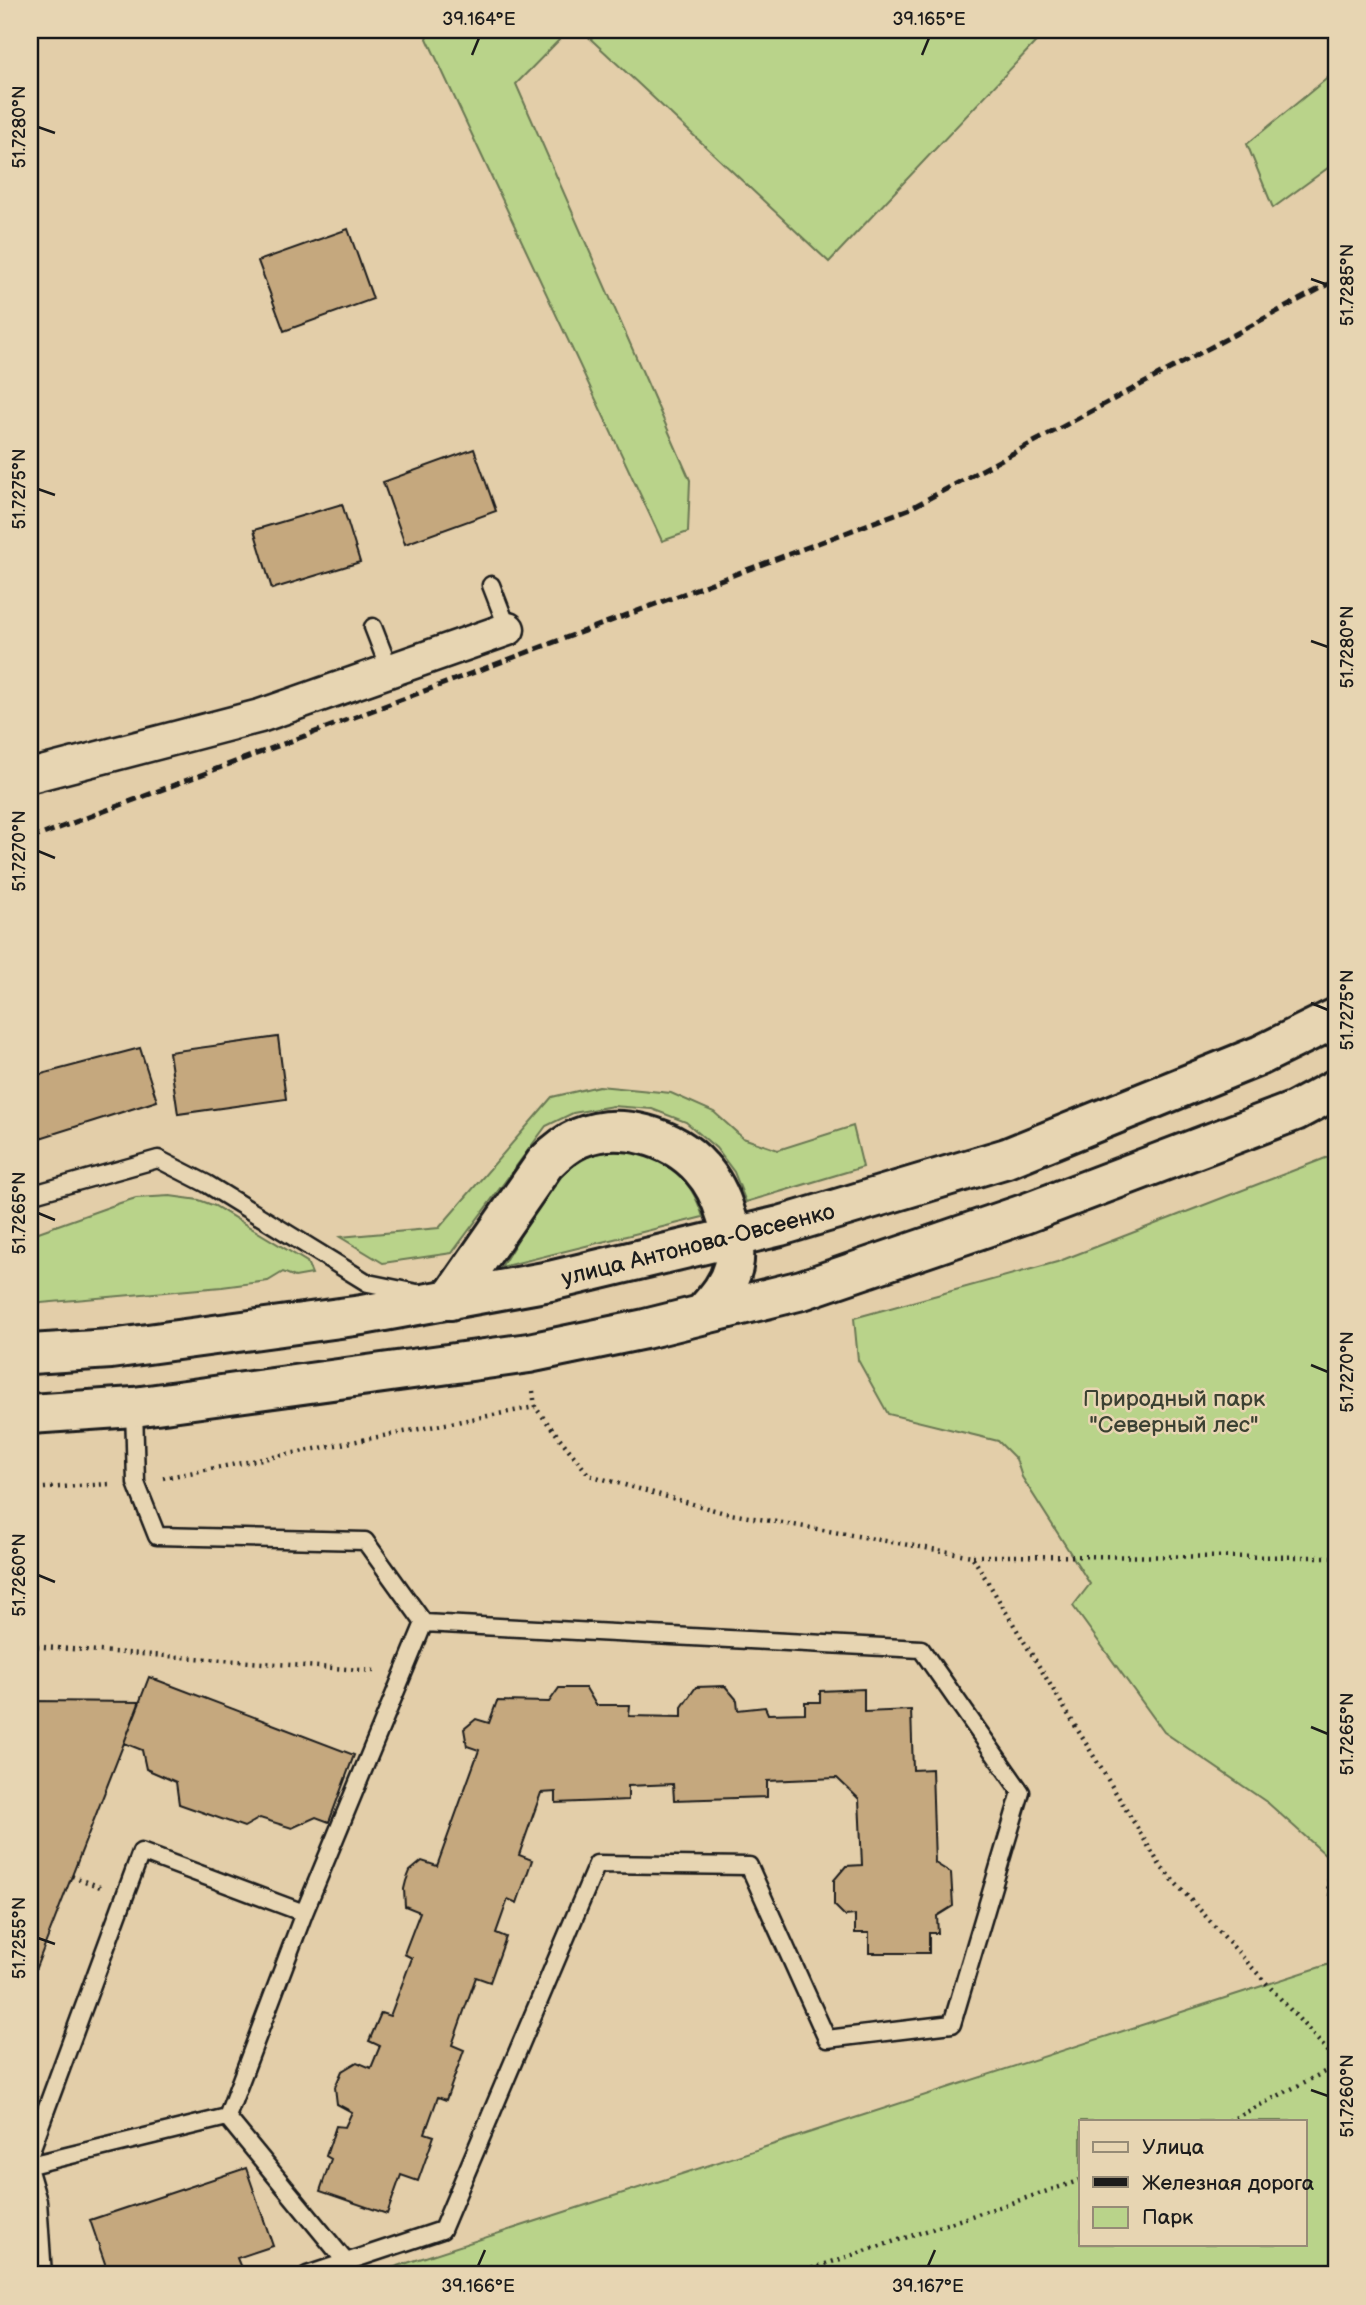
<svg xmlns="http://www.w3.org/2000/svg" width="1366" height="2305" font-family="'Balsamiq Sans',sans-serif">
<rect width="100%" height="100%" fill="#e3cea9"/>
<filter id="ink" filterUnits="userSpaceOnUse"><feTurbulence type="fractalNoise" baseFrequency=".0143" numOctaves="2"/><feDisplacementMap in="SourceGraphic" scale="14" xChannelSelector="R" yChannelSelector="G"/><feConvolveMatrix kernelMatrix="1 2 1 2 8 2 1 2 1" color-interpolation-filters="sRGB"/></filter>
<g filter="url(#ink)">
<!-- green -->
<path fill="#b9d38a" stroke="#6a7853" stroke-width="2" fill-rule="evenodd" d="M423,30H564L566,33L516,84L690,480L688,532L662,541Z
M581,30H1047L829,262Z
M1336,71V162L1273,208L1247,144Z
M599,1086L671,1093L714,1112L743,1138L778,1150L853,1126L863,1167L746,1202L734,1172L716,1148L686,1122L652,1109L613,1106L573,1113L546,1126L452,1253L383,1263L340,1237L439,1228L552,1097Z
M619,1151C664,1155 690,1174 703,1217L501,1267C517,1242 554,1176 577,1161C590,1154 604,1152 619,1151Z
M1336,1154V1864L1268,1803L1164,1732L1073,1606L1090,1584L1022,1477L1016,1459L998,1441L888,1414L858,1360L854,1318L1057,1262Z
M170,1196L199,1200L215,1206L307,1262L312,1274L295,1277L283,1272L268,1281L222,1287L30,1304V1235L120,1203L136,1198Z
M1336,1962V2275H370ZM1305,2121V2244H1081V2121Z"/>
<!-- building -->
<path fill="#c5a87e" stroke="#1c1c1c" stroke-width="2" d="M348,229L373,299L284,331L258,261Z
M474,449L496,511L405,544L383,482Z
M342,504L360,562L272,589L254,530Z
M278,1037L286,1099L178,1114L169,1052Z
M140,1048L157,1101L40,1138L38,1130L30,1137V1077Z
M149,1677L354,1755L329,1822L316,1817L292,1828L260,1818L244,1827L179,1804L176,1782L146,1769L142,1750L124,1743Z
M725,1686L737,1700L738,1710L765,1707L768,1714L805,1713V1702H820V1691L864,1689V1712L911,1710L913,1770L932,1769L935,1863L951,1873L953,1906L937,1916L938,1933H929V1953H869V1933H855V1915L845,1916L834,1905V1880L846,1866L862,1865L859,1799L837,1778L767,1781V1797L674,1800L673,1784L628,1786V1800L556,1803V1792L541,1793L519,1855L532,1860L517,1903L508,1899L496,1933L506,1937L490,1982L476,1977L452,2045L464,2050L446,2100L438,2097L425,2133L434,2136L418,2181L401,2175L387,2214L320,2191L331,2159L326,2156L336,2126L345,2127L352,2112L337,2104L335,2087L342,2071L357,2062L371,2068L380,2046L369,2041L381,2013L390,2016L412,1958L404,1954L420,1912L405,1906L404,1889L406,1881L410,1871L422,1861L437,1866L479,1750L467,1746L464,1729L476,1719L489,1723L497,1701L549,1702L559,1688H586L596,1705H630L629,1716L682,1717V1707L696,1687Z
M33,1701L140,1702L30,1983V1708Z
M246,2168L273,2246L237,2258L243,2273L237,2275H109L90,2220Z"/>
<g fill="none" stroke-linecap="round" stroke-linejoin="round">
<defs>
<path id="service" d="M491,585L508,629
M373,627L390,671
M30,1195L158,1159L207,1184L368,1283L417,1293
M134,1407L136,1483L157,1536L365,1541L424,1623L921,1649L1021,1792L952,2024L827,2039L749,1866L597,1864L442,2230L307,2275
M227,2117L346,2262
M30,2153L141,1852L304,1913
M30,2165L227,2117L304,1913L424,1623
M30,2174L38,2201L43,2275"/>
<path id="minor" d="M30,776L260,716L508,629"/>
<path id="trunk" d="M450,1300L545,1163C555,1153 565,1144 579,1138C619,1121 673,1136 701,1168C713,1181 721,1198 726,1215C732,1231 737,1249 733,1267C728,1287 715,1300 702,1315
M30,1354L111,1349L362,1315L550,1281L780,1226L1007,1158L1261,1055L1336,1018
M30,1414L134,1407L529,1353L645,1329L802,1290L1024,1214L1295,1111L1336,1089"/>
</defs>
<!-- service casing -->
<use href="#service" stroke="#1c1c1c" stroke-width="21"/>
<!-- minor casing -->
<use href="#minor" stroke="#1c1c1c" stroke-width="37"/>
<!-- trunk casing -->
<use href="#trunk" stroke="#1c1c1c" stroke-width="44"/>
<!-- path -->
<path stroke="#1c1c1c" stroke-width="4.5" stroke-dasharray="2 5" stroke-linecap="butt" d="M533,1391L535,1407L589,1475L725,1513L972,1556L1161,1867L1336,2060
M163,1478L535,1407
M30,1489L109,1484
M973,1556L1336,1557
M30,1646L374,1671
M1336,1845L1328,1885L1336,1914
M72,1876L100,1887
M1229,2121L1336,2066
M792,2275L1081,2180"/>
<!-- service -->
<use href="#service" stroke="#e7d5b2" stroke-width="16"/>
<!-- minor -->
<use href="#minor" stroke="#e7d5b2" stroke-width="32"/>
<!-- trunk -->
<use href="#trunk" stroke="#e7d5b2" stroke-width="38"/>
<!-- rail -->
<path stroke="#1c1c1c" stroke-width="5" stroke-dasharray="10 5" stroke-linecap="butt" d="M30,839L909,509L1336,280"/>
</g>
</g>
<!-- ticks -->
<path fill="none" stroke="#1c1c1c" stroke-width="2.5" d="M472,55L479,38M922,55L929,38M38,127L55,133M1311,279L1328,285M38,489L55,495M1311,641L1328,647M38,851L55,858M1311,1003L1328,1010M38,1213L55,1220M1311,1365L1328,1372M38,1575L55,1582M1311,1727L1328,1734M38,1938L55,1944M1311,2090L1328,2096M478,2266L485,2250M928,2266L935,2250"/>
<g text-anchor="middle" stroke-width="5" stroke-linejoin="round" paint-order="stroke">
<!-- street labels -->
<g font-size="23" fill="#1c1c1c" stroke="#e7d5b2">
<text transform="translate(698 1244) rotate(-14)" y="8">улица Антонова-Овсеенко</text>
</g>
<!-- park labels -->
<g font-size="23" fill="#3b4132" stroke="#e7d5b2">
<text x="1174" y="1406">Природный парк<tspan x="1174" dy="26">"Северный лес"</tspan></text>
</g>
</g>
<!-- margin -->
<rect width="1366" height="2305" fill="none" stroke="#e7d5b2" stroke-width="77"/>
<!-- legend -->
<rect x="1079" y="2120" width="228" height="126" fill="#e7d5b2" stroke="#968b76" stroke-width="2"/>
<rect x="1093" y="2142" width="35" height="10" fill="#e7d5b2" stroke="#968b76" stroke-width="2"/>
<text x="1142" y="2154" font-size="21" fill="#1c1c1c">Улица</text>
<rect x="1093" y="2177" width="35" height="10" fill="#1c1c1c" stroke="#968b76" stroke-width="2"/>
<text x="1142" y="2190" font-size="21" fill="#1c1c1c">Железная дорога</text>
<rect x="1093" y="2207" width="35" height="21" fill="#b9d38a" stroke="#968b76" stroke-width="2"/>
<text x="1142" y="2224" font-size="21" fill="#1c1c1c">Парк</text>
<rect x="38" y="38" width="1290" height="2228" fill="none" stroke="#1c1c1c" stroke-width="2.5"/>
<g font-size="18" text-anchor="middle" fill="#1c1c1c">
<text x="479" y="25">39.164°E</text>
<text x="929" y="25">39.165°E</text>
<text transform="translate(19 127) rotate(-90)" y="6">51.7280°N</text>
<text transform="translate(1347 285) rotate(-90)" y="6">51.7285°N</text>
<text transform="translate(19 489) rotate(-90)" y="6">51.7275°N</text>
<text transform="translate(1347 647) rotate(-90)" y="6">51.7280°N</text>
<text transform="translate(19 851) rotate(-90)" y="6">51.7270°N</text>
<text transform="translate(1347 1010) rotate(-90)" y="6">51.7275°N</text>
<text transform="translate(19 1213) rotate(-90)" y="6">51.7265°N</text>
<text transform="translate(1347 1372) rotate(-90)" y="6">51.7270°N</text>
<text transform="translate(19 1575) rotate(-90)" y="6">51.7260°N</text>
<text transform="translate(1347 1734) rotate(-90)" y="6">51.7265°N</text>
<text transform="translate(19 1938) rotate(-90)" y="6">51.7255°N</text>
<text transform="translate(1347 2096) rotate(-90)" y="6">51.7260°N</text>
<text x="478" y="2292">39.166°E</text>
<text x="928" y="2292">39.167°E</text>
</g>
</svg>
